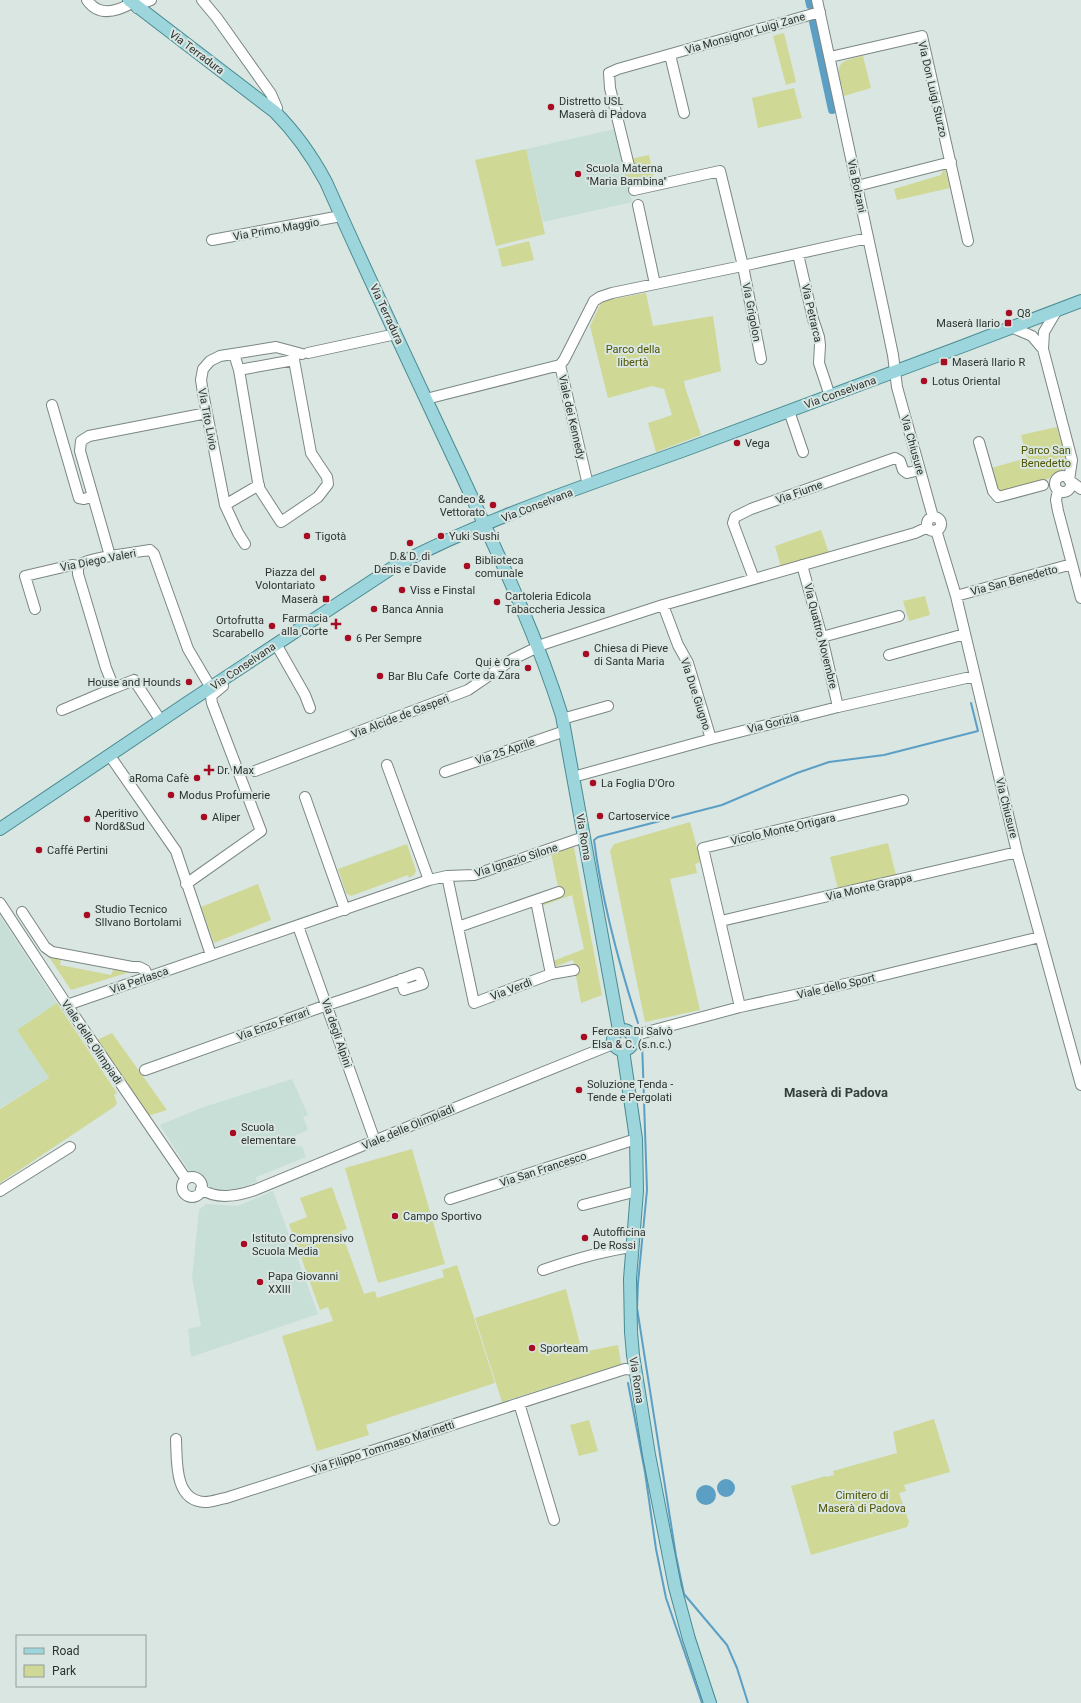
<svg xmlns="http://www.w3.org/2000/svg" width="1081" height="1703" font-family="Roboto,sans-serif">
<rect width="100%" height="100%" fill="#d9e6e2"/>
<!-- built -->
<path fill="#c8dfd8" d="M615,129L632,202L543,222L526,149Z
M0,916L57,1003L17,1030L49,1078L0,1108Z
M292,1079L308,1115L303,1117L308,1130L292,1137L297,1147L302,1146L306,1157L259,1176L256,1177L257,1182L251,1184L238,1189L225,1190L210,1188L206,1185L199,1177L191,1174L160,1125L201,1108Z
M273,1191L318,1314L191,1357L188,1329L201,1326L192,1277L199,1210L206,1204L238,1206Z"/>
<!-- green -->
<path fill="#d0d895" d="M784,33L796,82L786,85L773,36Z
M863,56L871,88L844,96C838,68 831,62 863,56Z
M794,88L802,118L758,128L752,98Z
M526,149L545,234L496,246L475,160Z
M649,155L654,179L628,186L622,161Z
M945,169L950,188L897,200L894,189L941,175L943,170Z
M529,241L534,260L502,267L498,249Z
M646,293L653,326L713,316L721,371L684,381L685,387L701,435L656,452L648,423L672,415L664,389L652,386L608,398L590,326L601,303L608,300Z
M1057,427L1067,463L1064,469L1056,473L1048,479L1000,492L997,490L991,468L1027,458L1021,435Z
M821,530L829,553L781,567L775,546Z
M925,596L930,615L909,621L903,601Z
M690,822L701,862L695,864L697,873L670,879L700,1010L645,1022L610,851L614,844Z
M888,843L896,875L838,889L830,857Z
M407,844L416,871L414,875L409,878L408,875L351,896L346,893L338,869Z
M572,846L574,848L602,995L581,1003L573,960L554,967L553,961L584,949L572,895L541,906L540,901L559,892L551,853Z
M258,884L271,920L214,943L201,907Z
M49,957L61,959L60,965L111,975L114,968L130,972L71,990Z
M57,1003L117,1093L114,1095L117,1103L114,1107L0,1183V1109L49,1078L17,1030Z
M112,1033L167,1110L148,1116L97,1040Z
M412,1149L445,1264L378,1283L345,1168Z
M332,1187L347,1229L341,1231L364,1294L375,1291L377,1298L444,1277L442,1270L457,1265L495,1383L366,1425L369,1435L317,1451L282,1336L333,1321L328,1307L320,1310L289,1224L307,1217L300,1198Z
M566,1289L582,1352L618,1345L621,1364L502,1402L475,1318Z
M934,1419L950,1472L904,1485L906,1491L899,1493L909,1522L907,1527L811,1555L791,1486L826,1476V1477L834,1475L833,1471L897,1453L893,1432Z
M589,1420L598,1451L579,1456L570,1425Z"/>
<!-- water -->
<path fill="#5c9fc5" d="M717 1488a9 9 0 1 1 18 0a9 9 0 1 1-18 0Z
M696 1495a10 10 0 1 1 20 0a10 10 0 1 1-20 0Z"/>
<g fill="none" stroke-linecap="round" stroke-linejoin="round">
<!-- stream -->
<path stroke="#5c9fc5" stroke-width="2" d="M638,1023C619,964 602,902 594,840L598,837L722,805L797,773L829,762L884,755L978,731L971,703
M642,1041L647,1190L638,1283L637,1308L676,1556L684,1594L727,1645L737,1668L748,1703
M628,1383L645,1472L656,1549L666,1598L702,1703"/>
<!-- canal -->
<path stroke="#5c9fc5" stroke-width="8" d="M809,0L810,5
M813,22L832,110"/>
<defs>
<path id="minor" d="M87,0C99,17 116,12 132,3
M202,0L217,18L271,94L277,108L275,112
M817,0L883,307L893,355L897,387L933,517
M137,8L140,4L151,0
M670,55L684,113
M830,57L922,36L968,241
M629,166L610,88L609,73L618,69L820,12
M857,186L951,162
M634,190L720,171L743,266L761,359
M638,205L655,284
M212,240L341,216
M798,254L813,319L819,337L820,345L819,363L830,396
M1057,310L1044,332L1043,349L1072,460L1069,480L1081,489
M1011,327L1032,336L1043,349
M308,353L396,334
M234,354L239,370L294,360L295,354
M560,365L564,360L594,301L600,297L612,293L747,265L868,238
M560,365L588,485
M239,370L259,488L281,522L318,497L328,484L327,477L311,453L294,360
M426,399L560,365
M52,405L79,498L84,499L93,496
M789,411L803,452
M979,442L993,491L998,497L1043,485
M1055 484a8 8 0 1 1 16 0a8 8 0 1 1-16 0Z
M1058,490L1056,500L1058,511L1081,598
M225,505L259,485
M927 524a7 7 0 1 1 14 0a7 7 0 1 1-14 0Z
M936,530L956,596L1017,852L1081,1085
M245,544L238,533L225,505L203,393L201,380L203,369L210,361L220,356L276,347L302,354
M110,556L80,451L81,441L89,436L207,413
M802,565L822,637L838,707
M78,566V574L106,668L114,688L134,680L161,721
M754,579L733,523L735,517L751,509L895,458L900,461L903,470L907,473L920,470
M956,596L1072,564
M663,605L678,645L688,663L711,739
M35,609L25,576L72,565L78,566C85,558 137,552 150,550L154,554L188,649L211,688
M822,637L899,616
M276,644L305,695L310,708
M889,655L965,634
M62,710L114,688
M562,719L608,706
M110,756L176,851L211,955
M387,765L429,880
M255,771L468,690L513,659L544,644L663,605L915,533L928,527
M445,772L565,731
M573,777L711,739L838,707L975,676
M305,797L345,910
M447,876L474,1003L551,974L536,901
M186,884L261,831L212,703L211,696L223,686
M0,903L67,1005L186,1179
M22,912L45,947L52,952L132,967H139L145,970L148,977
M721,921L1017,852
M298,926L375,1141
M458,927L559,892
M551,974L574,970
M67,1005L429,880L447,876L474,875L584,837
M740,1007L703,848L903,800
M632,1036L740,1007L859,981L1040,937
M145,1070L327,1005C358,995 389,984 419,973L423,984L404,990L401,979
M182 1187a10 10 0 1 1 20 0a10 10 0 1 1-20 0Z
M201,1189C217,1200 237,1196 255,1190L420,1122L613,1044
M0,1191L70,1147
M450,1199L636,1139
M583,1205L637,1191
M543,1270C572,1260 602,1251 632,1247
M519,1403L554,1520
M176,1439C177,1461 174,1501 205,1502C212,1502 219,1499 226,1498L625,1369L635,1370"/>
<path id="major" d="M129,0L275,112C296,133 312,156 326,182C370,281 416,378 462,476C498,554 536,633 562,716L619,1030
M0,829L187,703L395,566C488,517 591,484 690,448C820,400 951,351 1081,301
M613 1040a10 10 0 1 1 20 0a10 10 0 1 1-20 0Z
M623,1050L636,1139L637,1191L630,1279L631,1332L633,1355L649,1455L675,1587L689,1639L710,1703"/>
</defs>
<!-- minor casing -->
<use href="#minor" stroke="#7b8783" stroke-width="12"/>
<!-- major casing -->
<use href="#major" stroke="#4a8b91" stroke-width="14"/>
<!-- minor -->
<use href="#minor" stroke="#fff" stroke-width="10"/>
<!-- major -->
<use href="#major" stroke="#9cd6dc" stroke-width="12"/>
</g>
<!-- markers -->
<g fill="#a60d23" stroke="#d9e6e2" stroke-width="1.5">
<circle cx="551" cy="107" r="4"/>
<circle cx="578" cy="174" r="4"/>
<circle cx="1009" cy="313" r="4"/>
<rect x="1004" y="319" width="8" height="8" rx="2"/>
<rect x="940" y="358" width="8" height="8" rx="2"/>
<circle cx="924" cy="381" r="4"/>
<circle cx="737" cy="443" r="4"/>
<circle cx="493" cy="505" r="4"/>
<circle cx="307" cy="536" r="4"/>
<circle cx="441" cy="536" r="4"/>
<circle cx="410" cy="543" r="4"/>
<circle cx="467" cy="566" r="4"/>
<circle cx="323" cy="578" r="4"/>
<circle cx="402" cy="590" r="4"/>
<rect x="322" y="595" width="8" height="8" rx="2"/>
<circle cx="497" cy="602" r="4"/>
<circle cx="374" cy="609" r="4"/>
<path d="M334 618h4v4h4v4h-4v4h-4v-4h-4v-4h4z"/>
<circle cx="272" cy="626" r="4"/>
<circle cx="348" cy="638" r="4"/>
<circle cx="586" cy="654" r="4"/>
<circle cx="528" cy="668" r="4"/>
<circle cx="380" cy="676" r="4"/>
<circle cx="189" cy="682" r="4"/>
<path d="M207 764h4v4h4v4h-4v4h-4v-4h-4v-4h4z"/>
<circle cx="197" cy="778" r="4"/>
<circle cx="593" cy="783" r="4"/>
<circle cx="171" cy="795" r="4"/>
<circle cx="600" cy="816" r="4"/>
<circle cx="204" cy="817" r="4"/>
<circle cx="87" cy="819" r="4"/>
<circle cx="39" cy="850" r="4"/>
<circle cx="87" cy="915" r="4"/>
<circle cx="584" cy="1037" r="4"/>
<circle cx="579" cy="1090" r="4"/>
<circle cx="233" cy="1133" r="4"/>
<circle cx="395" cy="1216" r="4"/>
<circle cx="585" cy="1238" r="4"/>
<circle cx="244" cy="1244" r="4"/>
<circle cx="260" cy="1282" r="4"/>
<circle cx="532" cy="1348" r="4"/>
</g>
<g text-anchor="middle" stroke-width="4" stroke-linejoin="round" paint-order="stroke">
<!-- street labels -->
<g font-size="11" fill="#2d3230" stroke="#d9e6e2">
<text transform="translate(745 33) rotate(-16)" y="4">Via Monsignor Luigi Zane</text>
<text transform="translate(197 52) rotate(37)" y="4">Via Terradura</text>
<text transform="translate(933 89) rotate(77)" y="4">Via Don Luigi Sturzo</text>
<text transform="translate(857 186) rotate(78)" y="4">Via Bolzani</text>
<text transform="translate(276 229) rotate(-10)" y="4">Via Primo Maggio</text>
<text transform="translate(752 312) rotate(79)" y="4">Via Grigolon</text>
<text transform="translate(812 313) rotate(77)" y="4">Via Petrarca</text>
<text transform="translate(387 314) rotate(65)" y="4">Via Terradura</text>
<text transform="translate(840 392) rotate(-20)" y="4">Via Conselvana</text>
<text transform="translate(572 417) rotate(77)" y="4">Viale dei Kennedy</text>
<text transform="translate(208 419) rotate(79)" y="4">Via Tito Livio</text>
<text transform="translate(913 445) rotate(74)" y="4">Via Chiusure</text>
<text transform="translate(799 492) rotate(-20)" y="4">Via Fiume</text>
<text transform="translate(537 505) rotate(-21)" y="4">Via Conselvana</text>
<text transform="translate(98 560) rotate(-11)" y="4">Via Diego Valeri</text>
<text transform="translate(1014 580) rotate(-15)" y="4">Via San Benedetto</text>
<text transform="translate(821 636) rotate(76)" y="4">Via Quattro Novembre</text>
<text transform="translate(243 666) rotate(-34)" y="4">Via Conselvana</text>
<text transform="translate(696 694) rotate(72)" y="4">Via Due Giugno</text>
<text transform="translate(400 716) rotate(-21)" y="4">Via Alcide de Gasperi</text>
<text transform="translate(773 723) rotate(-14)" y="4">Via Gorizia</text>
<text transform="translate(505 751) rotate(-19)" y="4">Via 25 Aprile</text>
<text transform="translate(1007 808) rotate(76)" y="4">Via Chiusure</text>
<text transform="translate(783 829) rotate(-13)" y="4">Vicolo Monte Ortigara</text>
<text transform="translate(584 837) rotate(80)" y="4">Via Roma</text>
<text transform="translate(516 860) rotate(-18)" y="4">Via Ignazio Silone</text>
<text transform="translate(869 887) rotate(-13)" y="4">Via Monte Grappa</text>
<text transform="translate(139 980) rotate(-19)" y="4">Via Perlasca</text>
<text transform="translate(836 986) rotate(-13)" y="4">Viale dello Sport</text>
<text transform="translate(511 989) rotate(-21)" y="4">Via Verdi</text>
<text transform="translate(273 1024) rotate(-20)" y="4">Via Enzo Ferrari</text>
<text transform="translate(337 1033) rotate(71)" y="4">Via degli Alpini</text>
<text transform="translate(92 1042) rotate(56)" y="4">Viale delle Olimpiadi</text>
<text transform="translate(408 1127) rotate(-23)" y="4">Viale delle Olimpiadi</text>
<text transform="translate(543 1169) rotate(-18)" y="4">Via San Francesco</text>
<text transform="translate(637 1380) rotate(81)" y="4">Via Roma</text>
<text transform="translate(383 1447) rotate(-18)" y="4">Via Filippo Tommaso Marinetti</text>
</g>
<!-- poi labels -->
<g font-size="11" fill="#2d3230" stroke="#d9e6e2" text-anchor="start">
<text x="559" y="105">Distretto USL<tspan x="559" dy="13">Maserà di Padova</tspan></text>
<text x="586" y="172">Scuola Materna<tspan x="586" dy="13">"Maria Bambina"</tspan></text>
<text x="1017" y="317">Q8</text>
<text x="1000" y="327" text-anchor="end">Maserà Ilario</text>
<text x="952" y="366">Maserà Ilario R</text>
<text x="932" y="385">Lotus Oriental</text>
<text x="745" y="447">Vega</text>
<text x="485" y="503" text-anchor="end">Candeo &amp;<tspan x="485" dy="13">Vettorato</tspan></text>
<text x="315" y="540">Tigotà</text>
<text x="449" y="540">Yuki Sushi</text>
<text x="410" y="560" text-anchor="middle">D.&amp; D. di<tspan x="410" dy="13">Denis e Davide</tspan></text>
<text x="475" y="564">Biblioteca<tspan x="475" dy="13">comunale</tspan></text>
<text x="315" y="576" text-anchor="end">Piazza del<tspan x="315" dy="13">Volontariato</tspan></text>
<text x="410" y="594">Viss e Finstal</text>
<text x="505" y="600">Cartoleria Edicola<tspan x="505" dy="13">Tabaccheria Jessica</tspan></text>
<text x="318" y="603" text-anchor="end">Maserà</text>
<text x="382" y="613">Banca Annia</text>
<text x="328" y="622" text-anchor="end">Farmacia<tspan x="328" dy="13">alla Corte</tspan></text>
<text x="264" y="624" text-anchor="end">Ortofrutta<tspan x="264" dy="13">Scarabello</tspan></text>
<text x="356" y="642">6 Per Sempre</text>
<text x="594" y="652">Chiesa di Pieve<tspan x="594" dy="13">di Santa Maria</tspan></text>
<text x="520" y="666" text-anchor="end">Qui è Ora<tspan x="520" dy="13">Corte da Zara</tspan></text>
<text x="388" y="680">Bar Blu Cafe</text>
<text x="181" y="686" text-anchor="end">House and Hounds</text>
<text x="217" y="774">Dr. Max</text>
<text x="189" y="782" text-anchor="end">aRoma Cafè</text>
<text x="601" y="787">La Foglia D'Oro</text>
<text x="179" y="799">Modus Profumerie</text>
<text x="95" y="817">Aperitivo<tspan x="95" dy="13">Nord&amp;Sud</tspan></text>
<text x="608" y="820">Cartoservice</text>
<text x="212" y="821">Aliper</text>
<text x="47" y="854">Caffé Pertini</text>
<text x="95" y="913">Studio Tecnico<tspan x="95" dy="13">SIlvano Bortolami</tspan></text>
<text x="592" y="1035">Fercasa Di Salvò<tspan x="592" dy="13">Elsa &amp; C. (s.n.c.)</tspan></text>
<text x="587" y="1088">Soluzione Tenda -<tspan x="587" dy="13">Tende e Pergolati</tspan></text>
<text x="241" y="1131">Scuola<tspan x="241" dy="13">elementare</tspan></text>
<text x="403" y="1220">Campo Sportivo</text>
<text x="593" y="1236">Autofficina<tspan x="593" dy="13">De Rossi</tspan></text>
<text x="252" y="1242">Istituto Comprensivo<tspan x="252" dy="13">Scuola Media</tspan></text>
<text x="268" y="1280">Papa Giovanni<tspan x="268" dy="13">XXIII</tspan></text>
<text x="540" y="1352">Sporteam</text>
</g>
<!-- park labels -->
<g font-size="11" fill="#4e5401" stroke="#d9e6e2">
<text x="633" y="353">Parco della<tspan x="633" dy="13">libertà</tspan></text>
<text x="1046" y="454">Parco San<tspan x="1046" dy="13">Benedetto</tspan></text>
<text x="862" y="1499">Cimitero di<tspan x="862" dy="13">Maserà di Padova</tspan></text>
</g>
<!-- quarter labels -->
<g font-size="13" font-weight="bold" fill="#333e3a" stroke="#d9e6e2">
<text x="836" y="1097">Maserà di Padova</text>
</g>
</g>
<!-- legend -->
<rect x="16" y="1635" width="130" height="52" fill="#d9e6e2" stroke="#949e9b"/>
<rect x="24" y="1648" width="20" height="6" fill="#9cd6dc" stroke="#949e9b"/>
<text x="52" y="1655" font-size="12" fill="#2d3230">Road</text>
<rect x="24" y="1665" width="20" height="12" fill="#d0d895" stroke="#949e9b"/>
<text x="52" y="1675" font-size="12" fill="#2d3230">Park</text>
</svg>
